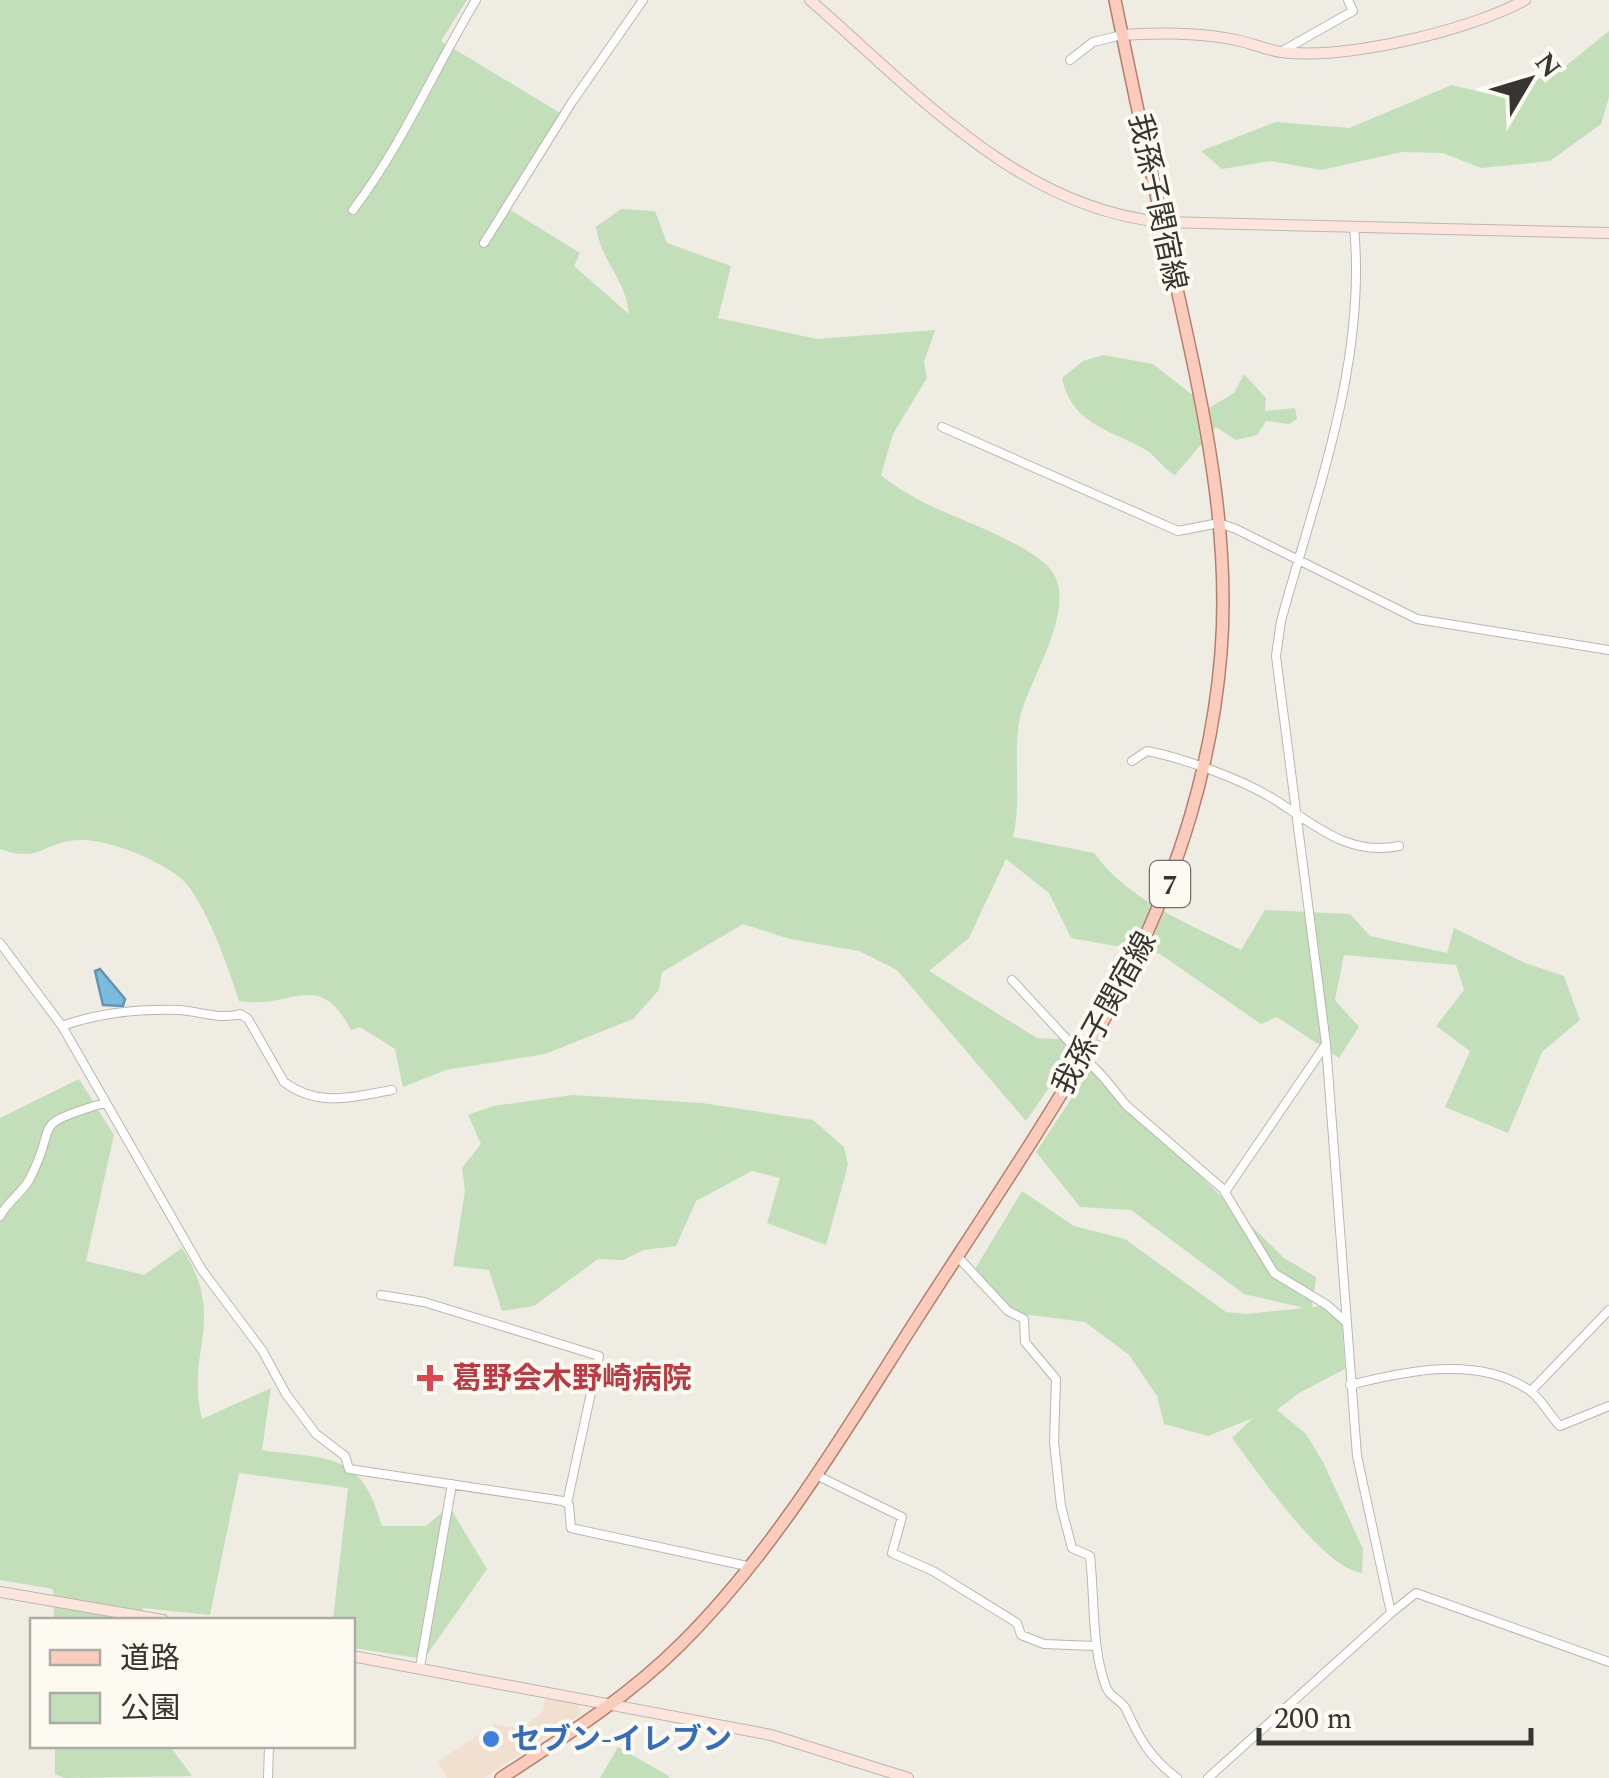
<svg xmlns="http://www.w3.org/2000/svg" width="1609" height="1778" font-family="Spectral,'Noto Sans JP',serif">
<rect width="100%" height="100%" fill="#efece4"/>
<!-- commercial -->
<path fill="#f1dfcf" d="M546,1696L577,1702L581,1714L484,1778H447L438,1761L496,1724L519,1729L542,1713Z"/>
<!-- green -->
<path fill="#c2dfb9" d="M0,0H467L441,41L562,114L504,206L580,253L574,266L629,314C625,277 602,264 596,227L621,209L655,211L667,243L731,266L718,318L817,339L935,330L924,362L927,378L893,434L881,475C929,515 993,524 1042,561C1090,596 1025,681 1019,723C1013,761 1022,799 1013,837L1094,853C1130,902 1188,923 1241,950L1265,910L1350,914L1370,936L1447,953L1454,928L1525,963L1564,976L1580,1020L1542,1052L1508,1133L1445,1107L1470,1051L1436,1026L1464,990L1456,965L1344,955L1335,1000L1359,1027L1339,1058L1277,1017L1261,1024L1160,954L1071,938L1049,893L1006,859L969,938L929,971L1037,1038L1082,1040L1026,1121L897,970L859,951L790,939L743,924L662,972L659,990L633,1019L545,1054L446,1070L403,1087L395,1049L360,1027L351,1030C318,967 293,1010 239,1001C227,964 212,921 190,888C175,865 108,838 80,840C44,841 41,864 0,849Z
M1609,31V97L1601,124L1550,161L1481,168L1443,153L1402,152L1321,170L1271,161L1222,169L1201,151L1276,122L1349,128L1452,85L1493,95L1557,73Z
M1103,355L1153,364L1209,408L1234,393L1244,374L1266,398L1265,411L1295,408L1297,419L1289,424L1266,421L1257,435L1236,440L1216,427L1175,475C1162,468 1157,457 1146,450C1110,429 1072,425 1062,378L1083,361Z
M1091,1069L1284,1258L1316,1277L1312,1307L1324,1306L1342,1324L1345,1369L1299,1393L1277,1410L1306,1434L1323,1462L1363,1549L1362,1573C1322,1568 1257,1471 1232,1438L1253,1418L1208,1436L1164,1424L1157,1396L1129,1355L1085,1322L1015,1313L975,1269L1022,1191L1074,1226L1125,1239L1226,1312L1247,1314L1304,1308L1244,1294L1131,1210L1080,1207L1036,1152Z
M79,1079L114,1135L86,1261L144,1275L182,1248C228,1320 185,1349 202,1419L271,1388L262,1450C331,1460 361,1451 382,1526H426L449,1506L487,1569L424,1659L353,1648L352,1620H333L348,1488L239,1473L210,1615L143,1608L139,1620H54L53,1589L0,1580V1118Z
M573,1095L702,1103L813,1120L844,1147L848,1165L826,1245L767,1223L780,1178L752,1171L696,1201L676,1246L644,1250L623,1260L598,1259L534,1306L502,1311L489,1270L453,1266L465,1191L462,1168L481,1144L468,1115L493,1106Z
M55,1746H170L192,1776L65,1778L55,1774Z
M618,1747L669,1776V1778H600Z"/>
<!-- water -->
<path fill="#7abcdf" stroke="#6694ab" stroke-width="2.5" d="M100,969L125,999L123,1006L103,1005L95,971Z"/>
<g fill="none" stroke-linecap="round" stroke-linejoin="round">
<defs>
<path id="street" d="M1284,50L1353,11L1348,0
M1070,60L1093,42L1122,35
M353,210C402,145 434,70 476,0
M484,243L572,102L643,0
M942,427L1178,531L1219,523L1236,529L1417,619L1609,650
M1132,761L1147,751C1183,758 1241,779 1272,798C1313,823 1347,857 1399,846
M0,943L62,1026L202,1270L262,1350L286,1394L316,1434L345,1456L349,1469L563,1501L569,1505L571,1528L747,1566
M1012,980L1062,1034
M62,1026C98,1013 140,1009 178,1010C200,1011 218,1020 240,1014L248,1019L284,1082C319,1108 352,1097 392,1090
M1104,1078L1126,1105L1223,1189L1274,1273L1327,1305L1346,1322
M1225,1192L1326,1044
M0,1216C8,1201 22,1193 29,1180C61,1121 25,1127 104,1103
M957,1256L1008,1311L1024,1319L1025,1342L1056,1379L1054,1442L1061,1506L1072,1548L1090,1556C1095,1600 1091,1646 1106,1687C1110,1698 1122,1700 1126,1709C1139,1738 1150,1758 1177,1778
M381,1295L424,1302L599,1356L567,1503
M1350,1385C1405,1371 1478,1355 1529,1390C1541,1398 1549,1415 1560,1426L1609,1406
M1531,1391L1609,1310
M816,1475L902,1517L892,1553L933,1571L1017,1623L1021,1635L1044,1644L1095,1646
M1391,1613L1416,1593L1609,1662
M420,1667L452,1484
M268,1778L269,1746
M1208,1778L1391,1613L1357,1456L1326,1044L1276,656L1281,621C1316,493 1367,362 1354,227"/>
<path id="secondary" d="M810,0C914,90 1018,208 1162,222L1609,233
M1122,35C1161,33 1198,32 1236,40C1251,43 1266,50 1281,52C1345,60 1469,31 1525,0
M0,1592L163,1620
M352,1656L771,1735L908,1778"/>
<path id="primary" d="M501,1778C564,1737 627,1698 681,1644C776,1550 848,1426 920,1314C1056,1102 1200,913 1221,653C1231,527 1202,402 1175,280C1154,187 1134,93 1115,0"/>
</defs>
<!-- street casing -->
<use href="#street" stroke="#b9b7ae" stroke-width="10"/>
<!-- secondary casing -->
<use href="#secondary" stroke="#b9b7ae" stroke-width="12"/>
<!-- primary casing -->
<use href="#primary" stroke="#b4806e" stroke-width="14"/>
<!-- street -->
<use href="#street" stroke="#fff" stroke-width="8"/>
<!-- secondary -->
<use href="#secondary" stroke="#fde5dd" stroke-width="10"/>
<!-- primary -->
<use href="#primary" stroke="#fbcbbc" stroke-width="11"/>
<defs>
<path id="street-bridge" d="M1062,1034L1104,1078"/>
</defs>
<!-- street-bridge casing -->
<use href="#street-bridge" stroke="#b9b7ae" stroke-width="10" stroke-linecap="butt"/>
<!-- street-bridge -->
<use href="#street-bridge" stroke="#fff" stroke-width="8"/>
</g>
<!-- markers -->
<path fill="#e0444e" stroke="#fdfaf1" stroke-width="4" d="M425 1363h10v10h10v10h-10v10h-10v-10h-10v-10h10z"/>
<circle fill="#3f7fe0" stroke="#fdfaf1" stroke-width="4" cx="491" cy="1739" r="10"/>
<g text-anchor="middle" stroke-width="8" stroke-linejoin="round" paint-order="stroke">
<!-- shield labels -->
<rect fill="#fdfaf1" stroke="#72706b" stroke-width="2.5" x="1150" y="861" width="40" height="46" rx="8"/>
<g font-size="28" font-weight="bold" fill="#363531">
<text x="1170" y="894">7</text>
</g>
<!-- street labels -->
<g font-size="30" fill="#363531" stroke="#fdfaf1">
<text transform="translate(1158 202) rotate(78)" y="10">我孫子関宿線</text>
<text transform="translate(1104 1013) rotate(-61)" y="10">我孫子関宿線</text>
</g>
<!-- health labels -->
<g font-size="30" font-weight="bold" fill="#be3a42" stroke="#fdfaf1" text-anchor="start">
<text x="452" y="1388">葛野会木野崎病院</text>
</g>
<!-- shop labels -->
<g font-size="30" font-weight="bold" fill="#366cbe" stroke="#fdfaf1" text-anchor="start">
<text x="511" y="1749">セブン-イレブン</text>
</g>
</g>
<!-- legend -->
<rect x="30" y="1618" width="325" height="130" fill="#fdfaf1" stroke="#adaba4" stroke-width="2.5"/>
<rect x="50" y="1650" width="50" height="15" fill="#fbcbbc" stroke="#adaba4" stroke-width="2.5"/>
<text x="120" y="1668" font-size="30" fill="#363531">道路</text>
<rect x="50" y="1693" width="50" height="30" fill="#c2dfb9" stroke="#adaba4" stroke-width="2.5"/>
<text x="120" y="1718" font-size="30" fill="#363531">公園</text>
<!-- north arrow -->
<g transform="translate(1529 80) rotate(52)" stroke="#fdfaf1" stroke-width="8" paint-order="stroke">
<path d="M0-8L18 38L0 25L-18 38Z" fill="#363531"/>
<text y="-15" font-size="28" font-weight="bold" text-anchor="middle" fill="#363531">N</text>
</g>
<!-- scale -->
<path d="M1259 1728v15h272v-15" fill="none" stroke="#363531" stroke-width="5"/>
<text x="1274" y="1728" font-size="30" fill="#363531" stroke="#fdfaf1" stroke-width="8" paint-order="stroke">200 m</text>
</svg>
